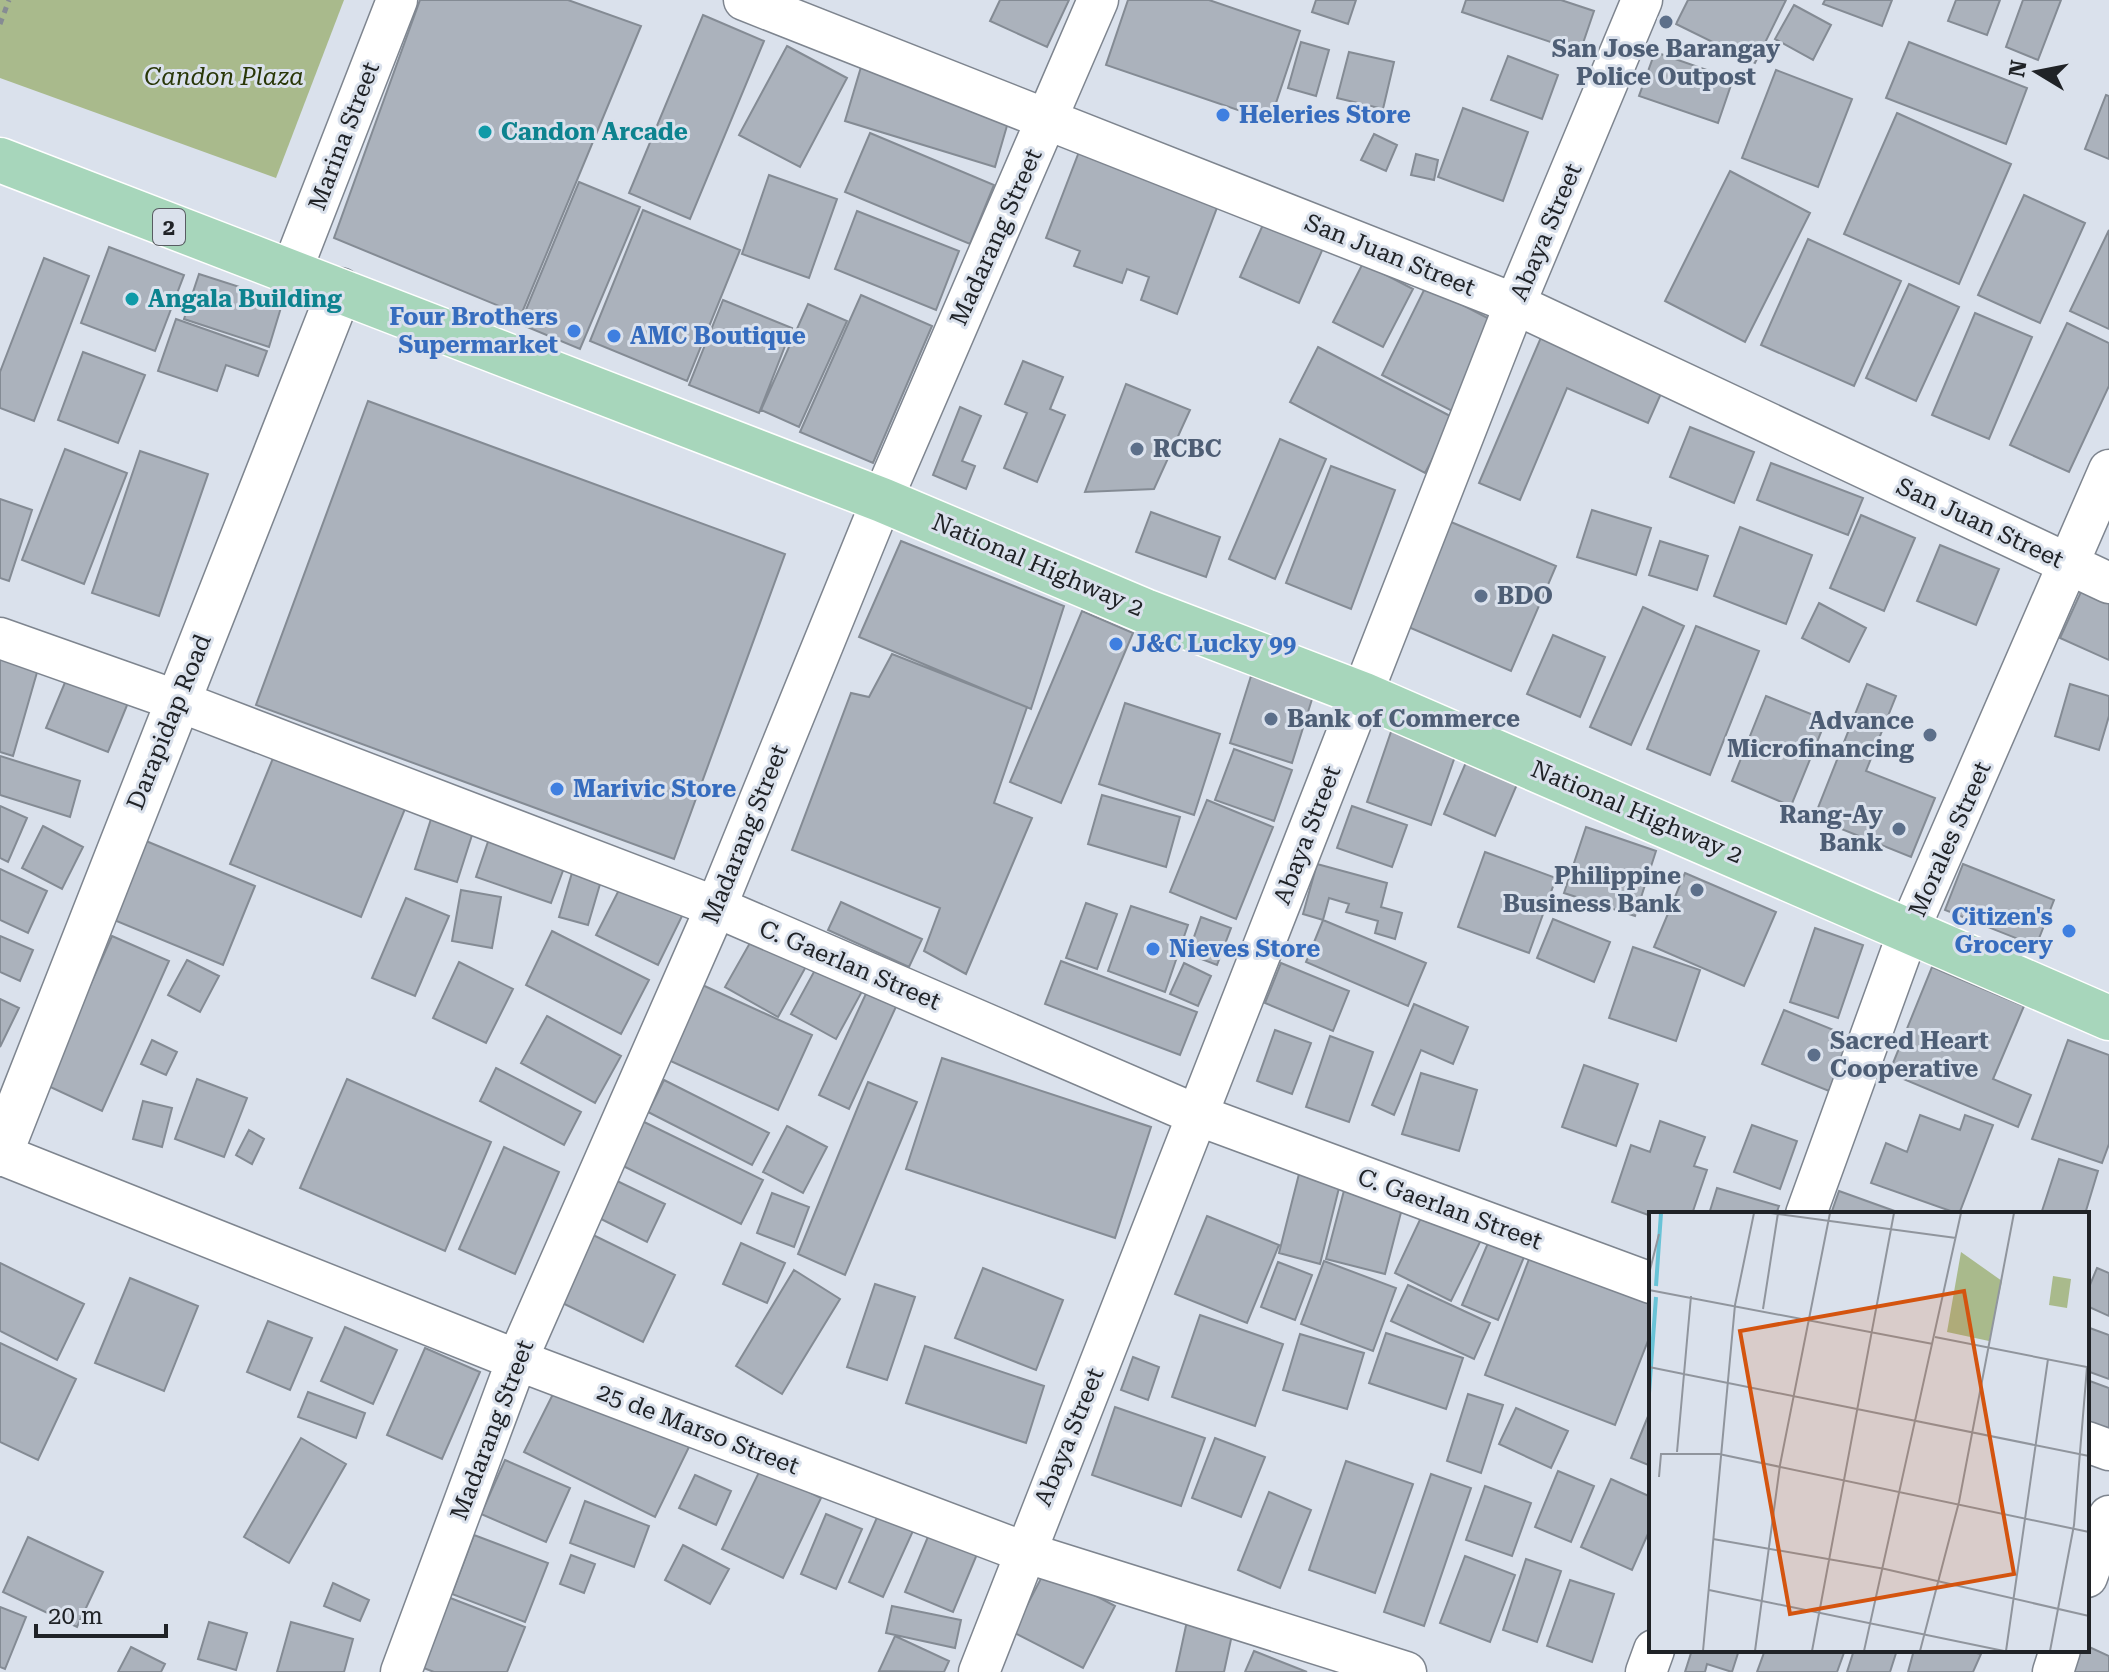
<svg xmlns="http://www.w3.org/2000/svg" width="2109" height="1672" font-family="'Roboto Serif',serif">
<rect width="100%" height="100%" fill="#dae1ec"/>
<!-- green -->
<path fill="#a9ba8c" d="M0,0H344L276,178L0,78Z"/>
<!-- building -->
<path fill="#abb2bc" stroke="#848b94" stroke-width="2" d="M420,0H568L641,26L521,315L334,238Z
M1000,0H1069L1047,47L990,21Z
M1128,0H1209L1300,31L1270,121L1106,65Z
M1316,0H1356L1348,24L1312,12Z
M1466,0H1561L1594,11L1580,52L1462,12Z
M1688,0H1786L1755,63L1676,24Z
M1825,0H1892L1882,26L1823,4Z
M1956,0H2000L1987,35L1948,21Z
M2023,0H2061L2038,60L2006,47Z
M1794,5L1831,25L1813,60L1775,39Z
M703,15L764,41L690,219L629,193Z
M1301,42L1329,50L1316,96L1288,88Z
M1909,42L2027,88L2006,144L1886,98Z
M787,46L847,78L800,167L739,135Z
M1349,52L1394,62L1383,109L1337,98Z
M1655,52L1733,79L1718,123L1639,96Z
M1508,56L1558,75L1542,119L1491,100Z
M861,67L1011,112L995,167L845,121Z
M1776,70L1852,99L1818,187L1742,158Z
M2106,95L2109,96V159L2085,149Z
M1463,108L1528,132L1503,201L1438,177Z
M1897,113L2011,164L1959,284L1844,234Z
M870,133L994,185L970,244L845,192Z
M1374,134L1397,145L1386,171L1361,160Z
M1082,144L1221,197L1177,314L1141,300L1149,277L1127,269L1122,283L1074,266L1080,251L1046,238Z
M1416,154L1438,160L1434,180L1411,175Z
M1730,171L1810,213L1745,342L1665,301Z
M769,175L837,199L809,278L742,254Z
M579,182L640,207L580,349L520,324Z
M2024,195L2085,223L2040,323L1978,295Z
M643,210L740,250L687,381L590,341Z
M857,211L959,251L936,310L835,269Z
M1265,220L1324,246L1299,303L1240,277Z
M2109,230V329L2070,311Z
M1808,239L1901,281L1854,386L1761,345Z
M109,247L184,275L155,351L81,323Z
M44,258L89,276L34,421L0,408V372Z
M1363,263L1413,289L1383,347L1333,322Z
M199,274L283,301L269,347L184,319Z
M1909,284L1959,307L1916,401L1866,378Z
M1426,286L1503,326L1458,414L1382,375Z
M861,295L932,326L873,463L800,432Z
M723,300L792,328L759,413L689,385Z
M808,304L847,321L799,427L761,410Z
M1975,313L2032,337L1989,439L1932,415Z
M176,319L267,351L258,376L226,365L217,391L158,371Z
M2067,323L2109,343V386L2069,472L2010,445Z
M1545,328L1667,380L1648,423L1567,388L1520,500L1479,483Z
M1318,347L1454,418L1425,473L1290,402Z
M83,352L145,375L118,443L58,420Z
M1023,361L1063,377L1050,409L1065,415L1037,482L1004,468L1027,413L1005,404Z
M1126,384L1190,410L1154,489L1085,492Z
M368,401L785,554L674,859L256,705Z
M960,407L981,416L962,461L975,466L966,489L933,475Z
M1690,427L1754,452L1734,503L1670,477Z
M1280,439L1326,459L1275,579L1229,559Z
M65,449L127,473L84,584L22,560Z
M140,451L208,474L159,616L92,593Z
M1771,463L1863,498L1848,535L1757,500Z
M1331,466L1395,490L1351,609L1286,583Z
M0,499L32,510L9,581L0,578Z
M1592,510L1651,528L1636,575L1577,557Z
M1151,512L1220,537L1206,577L1136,552Z
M1861,515L1915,538L1884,611L1830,588Z
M1451,522L1556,566L1511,671L1406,626Z
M1740,527L1812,555L1786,624L1714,596Z
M901,541L1064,606L1031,709L859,637Z
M1660,541L1708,556L1697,590L1649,575Z
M1940,545L1999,569L1976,625L1917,601Z
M2085,583L2109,594V660L2060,638Z
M1819,603L1866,628L1849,662L1802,638Z
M1643,607L1684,626L1631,745L1590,727Z
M1082,611L1133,633L1061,803L1010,782Z
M1696,626L1759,651L1710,775L1647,749Z
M1553,635L1605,657L1580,717L1527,694Z
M0,651L40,662L13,756L0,752Z
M892,654L1027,707L994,803L1032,818L966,974L924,951L940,908L792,850L851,693L869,697Z
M71,668L132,693L108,752L46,728Z
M1251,676L1313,696L1292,763L1230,743Z
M1867,684L1896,696L1866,771L1935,798L1911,857L1814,818Z
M2070,684L2109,696V716L2099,750L2055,736Z
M1766,696L1826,720L1791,806L1732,781Z
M1125,703L1220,734L1194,815L1099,784Z
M1394,723L1459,745L1431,825L1367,802Z
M278,746L409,799L361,917L230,864Z
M1473,746L1524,768L1495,836L1444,814Z
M1234,749L1292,770L1274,821L1215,800Z
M0,756L80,781L70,817L0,795Z
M1102,795L1180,817L1166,867L1088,844Z
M1207,800L1273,827L1236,919L1170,892Z
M0,806L27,818L8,862L0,858Z
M1352,806L1407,825L1392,867L1337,848Z
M431,819L473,832L457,882L415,869Z
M43,826L83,847L62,889L22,868Z
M1586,827L1656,851L1635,916L1564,893Z
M492,830L568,857L551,903L476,877Z
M146,841L255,886L223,965L114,920Z
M1485,852L1556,878L1529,953L1458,927Z
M1317,864L1387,883L1381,907L1402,913L1395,939L1375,933L1378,921L1346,912L1349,904L1329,898L1323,920L1303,914Z
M1963,864L2054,900L2036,946L1945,910Z
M574,866L603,874L588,925L559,917Z
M0,869L47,891L28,933L0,920Z
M1685,873L1776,912L1744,986L1654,947Z
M623,882L684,912L658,965L596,935Z
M461,890L501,897L492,948L452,941Z
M406,898L449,916L415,996L372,978Z
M841,902L922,939L909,967L828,930Z
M1086,903L1117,914L1097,969L1066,958Z
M1131,906L1188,925L1165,992L1108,971Z
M1201,917L1231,928L1217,965L1188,954Z
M1553,919L1610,942L1594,982L1537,958Z
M1323,920L1426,963L1408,1006L1306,962Z
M1815,928L1863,945L1838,1018L1790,1002Z
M552,931L649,980L621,1034L526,985Z
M755,934L808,963L778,1017L725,987Z
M0,936L33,950L20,981L0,972Z
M112,936L169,961L102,1111L46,1085Z
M1633,947L1700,970L1676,1041L1609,1018Z
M821,959L866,984L836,1039L791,1014Z
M187,960L219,976L200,1012L168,995Z
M1061,961L1197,1012L1180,1055L1045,1004Z
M459,962L513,989L486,1043L433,1018Z
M1184,963L1211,976L1198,1006L1170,994Z
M1281,963L1349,991L1333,1031L1265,1003Z
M1932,967L2024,1006L1993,1079L2031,1095L2018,1127L1889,1073Z
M698,983L812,1035L778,1110L664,1058Z
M870,985L900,998L849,1109L819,1095Z
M0,999L19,1008L0,1047Z
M1414,1004L1468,1027L1453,1064L1421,1050L1394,1115L1372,1105Z
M1784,1010L1851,1037L1829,1091L1762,1064Z
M547,1016L621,1056L595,1103L521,1063Z
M1275,1030L1311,1043L1292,1094L1257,1081Z
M1330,1036L1373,1052L1349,1122L1306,1107Z
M152,1040L177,1052L166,1075L141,1064Z
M2068,1040L2109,1055V1144L2102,1163L2032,1139Z
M942,1058L1151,1127L1115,1238L906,1169Z
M1584,1065L1638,1084L1616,1146L1562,1127Z
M496,1068L581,1112L564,1145L480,1101Z
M1421,1073L1477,1090L1459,1151L1402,1134Z
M197,1079L247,1098L224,1157L175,1139Z
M347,1079L491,1142L445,1251L300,1188Z
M664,1080L769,1133L752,1165L648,1112Z
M868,1082L917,1102L845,1275L798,1254Z
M143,1101L172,1108L162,1147L133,1139Z
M1920,1115L1960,1130L1965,1115L1993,1125L1959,1214L1871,1183L1886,1143L1907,1152Z
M638,1119L763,1180L741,1224L617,1163Z
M1660,1121L1705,1137L1694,1166L1707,1170L1692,1214L1651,1216L1612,1202L1631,1145L1650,1152Z
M1752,1125L1797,1141L1780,1189L1734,1172Z
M787,1126L827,1147L803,1193L763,1172Z
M249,1130L264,1139L252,1164L236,1155Z
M504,1147L559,1172L515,1274L459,1249Z
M2059,1159L2098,1171L2085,1214H2041Z
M1300,1170L1341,1180L1320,1264L1279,1253Z
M615,1180L665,1204L647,1242L597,1217Z
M1346,1183L1405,1197L1385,1274L1326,1259Z
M1717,1188L1779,1206L1776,1214H1709Z
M1839,1191L1903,1214H1831Z
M772,1193L809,1207L794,1247L757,1233Z
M1425,1209L1482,1238L1451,1301L1395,1273Z
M1207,1216L1279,1245L1247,1323L1175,1294Z
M587,1232L675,1275L643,1342L554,1299Z
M741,1243L785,1263L767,1303L723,1284Z
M1488,1243L1524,1257L1498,1320L1462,1305Z
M1531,1254L1651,1300V1333L1615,1425L1485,1375Z
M1324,1261L1396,1288L1373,1351L1301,1324Z
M1278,1262L1312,1275L1295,1320L1261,1307Z
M0,1263L84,1304L57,1360L0,1331Z
M983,1268L1063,1300L1036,1370L955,1338Z
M2097,1268L2109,1273V1316L2087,1306V1292Z
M794,1270L840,1299L782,1394L736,1366Z
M130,1278L198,1306L164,1391L95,1363Z
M875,1284L915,1297L887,1380L847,1367Z
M1408,1285L1490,1323L1474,1359L1391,1321Z
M1200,1315L1283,1344L1255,1426L1172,1397Z
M268,1321L312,1338L290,1390L247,1372Z
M345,1327L397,1350L373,1404L321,1381Z
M2087,1327L2109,1335V1379L2087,1371Z
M1386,1333L1463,1358L1446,1409L1369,1383Z
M1300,1334L1364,1353L1347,1409L1283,1390Z
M0,1343L76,1379L38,1460L0,1442Z
M925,1346L1044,1386L1026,1443L906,1403Z
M425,1348L480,1372L442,1459L387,1435Z
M1133,1357L1159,1367L1148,1400L1121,1390Z
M2087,1380L2109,1388V1429L2087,1422Z
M559,1382L689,1447L655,1517L524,1452Z
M308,1392L365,1413L356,1438L298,1417Z
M1468,1394L1503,1405L1481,1473L1447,1461Z
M1115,1407L1205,1438L1181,1506L1092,1475Z
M1516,1408L1568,1431L1551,1468L1499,1444Z
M1651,1409V1466L1631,1458Z
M301,1438L346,1464L289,1563L244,1537Z
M1215,1438L1265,1457L1241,1517L1192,1498Z
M505,1460L570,1488L546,1542L481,1514Z
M1346,1461L1413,1484L1375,1593L1309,1570Z
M761,1468L821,1498L783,1578L722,1549Z
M1558,1471L1594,1486L1571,1542L1535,1527Z
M1431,1474L1471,1488L1424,1626L1384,1612Z
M695,1475L731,1491L716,1525L679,1508Z
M1611,1479L1651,1497V1527L1632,1570L1581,1547Z
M1485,1486L1531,1503L1512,1556L1466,1540Z
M1269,1492L1311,1510L1280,1588L1238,1570Z
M585,1501L649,1526L634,1567L570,1543Z
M882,1506L917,1522L883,1597L849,1582Z
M826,1514L862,1529L836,1589L801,1574Z
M932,1527L980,1547L953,1612L905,1592Z
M474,1535L548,1563L525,1622L452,1594Z
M28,1537L103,1572L77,1627L3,1592Z
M683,1545L729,1569L710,1604L665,1580Z
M571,1555L595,1564L584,1593L560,1584Z
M1465,1556L1515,1575L1490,1642L1440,1623Z
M1526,1559L1561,1571L1537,1642L1503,1630Z
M1046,1569L1115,1606L1083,1668L1013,1632Z
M1570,1580L1614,1594L1592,1662L1547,1646Z
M333,1583L369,1600L360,1621L324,1606Z
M440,1594L525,1627L507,1672H434L413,1664Z
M892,1606L961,1620L955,1648L886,1633Z
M0,1607L26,1617L5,1669L0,1667Z
M1187,1621L1233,1630L1224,1672H1176Z
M209,1622L247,1633L236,1670L198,1659Z
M291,1622L353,1639L344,1672H277Z
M895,1636L949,1661L944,1672L879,1671Z
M2087,1646L2109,1656V1672H2066L2075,1650H2087Z
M131,1647L165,1664L161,1672H118Z
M1692,1650H1739L1732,1672L1707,1664L1705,1672H1685Z
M1765,1650H1845L1837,1672H1757Z
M1854,1650H1897L1890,1672H1847Z
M1914,1650H1963L1981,1654L1973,1672H1908Z
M1254,1651L1307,1672H1245Z"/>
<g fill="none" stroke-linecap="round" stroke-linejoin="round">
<defs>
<path id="minor" d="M744,0L1515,304L2109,583
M291,272L397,0
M0,638L178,701L716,907L1197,1115L1651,1283
M0,1154L517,1360L1024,1552L1406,1672
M1806,1214L1909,930L2109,470
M2087,1442L2109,1450
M2087,1577L2109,1516
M401,1672L517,1360L716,907L882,500L1098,0
M979,1672L1515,304L1642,0
M1646,1672L1654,1650
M2053,1672L2060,1650"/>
<path id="tertiary" d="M0,1154L340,290"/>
<path id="primary" d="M0,160L882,500L1145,611L1362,694L2109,1018"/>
</defs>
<!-- minor casing -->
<use href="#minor" stroke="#7e858f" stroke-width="43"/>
<!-- tertiary casing -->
<use href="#tertiary" stroke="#7e858f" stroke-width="47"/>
<!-- primary casing -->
<use href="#primary" stroke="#fff" stroke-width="47"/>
<!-- path -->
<path stroke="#868b93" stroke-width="5" stroke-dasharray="6 6" stroke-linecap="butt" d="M0,24L9,0"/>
<!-- minor -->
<use href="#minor" stroke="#fff" stroke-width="40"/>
<!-- tertiary -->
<use href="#tertiary" stroke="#fff" stroke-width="44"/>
<!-- primary -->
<use href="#primary" stroke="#a7d6bb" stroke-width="44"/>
</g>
<!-- markers -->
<g fill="#5c6f8a" stroke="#dae1ec" stroke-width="3">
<circle cx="1666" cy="22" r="8"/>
<circle cx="1137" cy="449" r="8"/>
<circle cx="1481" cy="596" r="8"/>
<circle cx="1271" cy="719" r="8"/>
<circle cx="1930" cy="735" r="8"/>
<circle cx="1899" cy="829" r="8"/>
<circle cx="1697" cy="890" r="8"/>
<circle cx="1814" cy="1055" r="8"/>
</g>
<g fill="#3f7fe0" stroke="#dae1ec" stroke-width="3">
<circle cx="1223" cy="115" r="8"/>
<circle cx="574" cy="331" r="8"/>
<circle cx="614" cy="336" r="8"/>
<circle cx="1116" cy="644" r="8"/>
<circle cx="557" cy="789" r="8"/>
<circle cx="2069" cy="931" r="8"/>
<circle cx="1153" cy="949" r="8"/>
</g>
<g fill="#0f9aa8" stroke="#dae1ec" stroke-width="3">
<circle cx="485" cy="132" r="8"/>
<circle cx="132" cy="299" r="8"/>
</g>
<g text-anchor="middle" stroke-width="6" stroke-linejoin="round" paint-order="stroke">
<!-- shield labels -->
<rect fill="#dae1ec" stroke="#585c62" stroke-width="2" x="153" y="209" width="32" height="36" rx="6"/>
<g font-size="22" font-weight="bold" fill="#202327">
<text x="169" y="235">2</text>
</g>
<!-- service labels -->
<g font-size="24" font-weight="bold" fill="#4e5e75" stroke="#dae1ec" text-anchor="start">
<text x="1666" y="57" text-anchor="middle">San Jose Barangay<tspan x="1666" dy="28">Police Outpost</tspan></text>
<text x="1153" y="457">RCBC</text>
<text x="1497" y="604">BDO</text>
<text x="1287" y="727">Bank of Commerce</text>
<text x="1914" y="729" text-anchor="end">Advance<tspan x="1914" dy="28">Microfinancing</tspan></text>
<text x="1883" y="823" text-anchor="end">Rang-Ay<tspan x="1883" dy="28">Bank</tspan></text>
<text x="1681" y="884" text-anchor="end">Philippine<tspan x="1681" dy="28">Business Bank</tspan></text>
<text x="1830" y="1049">Sacred Heart<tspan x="1830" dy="28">Cooperative</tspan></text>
</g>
<!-- park labels -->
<g font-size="24" font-style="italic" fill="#293707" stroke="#dae1ec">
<text x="224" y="85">Candon Plaza</text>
</g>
<!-- shop labels -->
<g font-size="24" font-weight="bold" fill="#366cbe" stroke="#dae1ec" text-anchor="start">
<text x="1239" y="123">Heleries Store</text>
<text x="558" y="325" text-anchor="end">Four Brothers<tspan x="558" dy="28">Supermarket</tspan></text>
<text x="630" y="344">AMC Boutique</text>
<text x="1132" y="652">J&amp;C Lucky 99</text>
<text x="573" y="797">Marivic Store</text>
<text x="2053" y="925" text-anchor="end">Citizen's<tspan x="2053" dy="28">Grocery</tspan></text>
<text x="1169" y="957">Nieves Store</text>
</g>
<!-- culture labels -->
<g font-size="24" font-weight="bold" fill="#0d838f" stroke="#dae1ec" text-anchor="start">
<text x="501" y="140">Candon Arcade</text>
<text x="148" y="307">Angala Building</text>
</g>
<!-- street labels -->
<g font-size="24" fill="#202327" stroke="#dae1ec">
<text transform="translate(344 136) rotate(-69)" y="8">Marina Street</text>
<text transform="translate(1546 232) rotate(-67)" y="8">Abaya Street</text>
<text transform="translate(996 237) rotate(-66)" y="8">Madarang Street</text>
<text transform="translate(1390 255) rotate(22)" y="8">San Juan Street</text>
<text transform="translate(1980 523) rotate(25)" y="8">San Juan Street</text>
<text transform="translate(1038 565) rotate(23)" y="8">National Highway 2</text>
<text transform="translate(169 722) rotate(-68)" y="8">Darapidap Road</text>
<text transform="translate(1637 812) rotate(23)" y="8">National Highway 2</text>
<text transform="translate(745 834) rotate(-68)" y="8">Madarang Street</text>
<text transform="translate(1307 835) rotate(-69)" y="8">Abaya Street</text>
<text transform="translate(1950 839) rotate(-66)" y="8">Morales Street</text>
<text transform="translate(850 965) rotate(23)" y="8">C. Gaerlan Street</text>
<text transform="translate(1450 1209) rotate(20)" y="8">C. Gaerlan Street</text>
<text transform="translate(698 1429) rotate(21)" y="8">25 de Marso Street</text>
<text transform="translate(492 1430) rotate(-69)" y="8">Madarang Street</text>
<text transform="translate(1069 1437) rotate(-68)" y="8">Abaya Street</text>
</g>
</g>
<!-- overview -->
<g transform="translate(1649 1212)">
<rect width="440" height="440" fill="#dae1ec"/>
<path d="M312,40L353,69L340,129L298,120ZM404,64L422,67L418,96L400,93Z" fill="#a9ba8c"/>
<path fill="none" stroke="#69c3d7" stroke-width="4" d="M7,74L12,1M0,181L7,85"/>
<path fill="none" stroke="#90959d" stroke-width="2" d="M122,1L307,26M0,62L10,22M0,78L284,132M114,97L129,1M286,125L438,155L425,313L401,439M0,155L440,244M28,240L42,84M10,265L12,242H70L440,320M64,327L236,357L440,404M60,378L355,439M54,439L86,93L105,1M106,439L131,253L181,1M163,439L245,1M215,439L312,1M271,439L310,290L365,1M357,439L399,147"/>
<path fill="#d4540f" fill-opacity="0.15" stroke="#d4540f" stroke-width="4" d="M315,79L365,362L141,402L91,119Z"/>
<rect width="440" height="440" fill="none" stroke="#202327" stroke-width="4"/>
</g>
<!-- north arrow -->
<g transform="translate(2037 72) rotate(280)" stroke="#dae1ec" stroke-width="6" paint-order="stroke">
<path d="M0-6L14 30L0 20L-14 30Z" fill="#202327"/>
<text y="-12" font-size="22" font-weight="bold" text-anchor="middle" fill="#202327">N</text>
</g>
<!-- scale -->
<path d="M36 1624v12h130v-12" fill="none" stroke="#202327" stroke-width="4"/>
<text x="48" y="1624" font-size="24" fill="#202327" stroke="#dae1ec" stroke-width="6" paint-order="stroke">20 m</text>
</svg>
